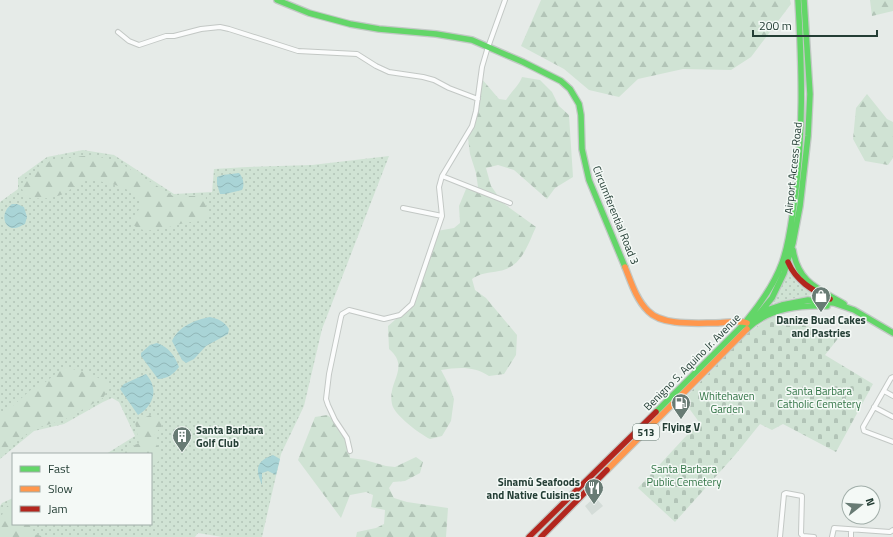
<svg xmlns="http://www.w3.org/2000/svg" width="893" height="537" font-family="'Titillium Web',sans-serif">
<defs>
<pattern id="grass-dots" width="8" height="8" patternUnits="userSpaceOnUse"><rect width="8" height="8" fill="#d0e3d4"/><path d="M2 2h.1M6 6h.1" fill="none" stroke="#b2c4b7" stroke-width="1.8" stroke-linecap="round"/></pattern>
<pattern id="forest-firs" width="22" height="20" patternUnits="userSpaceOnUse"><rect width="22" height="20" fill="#d0e3d4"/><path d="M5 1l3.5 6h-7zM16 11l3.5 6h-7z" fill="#b2c4b7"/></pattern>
<pattern id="cemetery-stones" width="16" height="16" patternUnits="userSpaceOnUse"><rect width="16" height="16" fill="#d0e3d4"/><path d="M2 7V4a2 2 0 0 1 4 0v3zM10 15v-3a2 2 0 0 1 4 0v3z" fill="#b2c4b7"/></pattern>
<pattern id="water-waves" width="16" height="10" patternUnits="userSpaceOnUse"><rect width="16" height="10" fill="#a9d4d6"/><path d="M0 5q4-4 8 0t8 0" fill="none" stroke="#91b7b8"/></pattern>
</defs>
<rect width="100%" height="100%" fill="#e6ebe8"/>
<!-- built -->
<path fill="#d4dcd8" d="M595,497L603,506L592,515L585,506Z"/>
<!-- grass -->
<path fill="url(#grass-dots)" d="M83,150L114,155L174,194L212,192L214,169L247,167L312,165L389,156L322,329L304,406L281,454L262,537H222L198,533L195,537H0V506L2,503L13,498V524H151V454H106L135,436L119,402L112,398L103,402L64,424L34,431L0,459V202L18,189V178L47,157Z
M790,272L797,283L812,293L809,296L795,298L775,303L773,299L787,273Z"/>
<!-- forest -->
<path fill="url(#forest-firs)" d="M541,0H790L791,4L751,57L731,70L683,69L638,79L619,97L589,90L564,69L521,46Z
M870,0H893V11L872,16Z
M522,77L540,80L552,92L559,106L569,115L573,177L555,188L547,199L514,170L498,165L486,168L491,186L503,203L536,227C527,246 522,267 499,271C489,273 480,273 472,279L475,290L486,298L517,335L516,355L504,374L489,376C474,366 459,367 441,370L449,385L454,399L451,421L442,436L430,439C420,434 394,415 392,404C387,381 411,368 389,349L388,326L411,306L437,231L454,228L460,223L459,206L466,189L478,187L476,173L470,154L468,138L474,125L481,78L499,99L506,100C511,92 520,84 522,77Z
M867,94L887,119L893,122V158L888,165L865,161L853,139L856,108Z
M82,156H95L117,161L173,196H206C205,205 209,212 207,220C199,222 192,221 185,223C168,226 142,239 130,221L141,207L140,197C127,187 97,177 81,182C76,184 73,188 68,191C57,199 38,200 26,197L22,189L23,181L50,161Z
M63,368C75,368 104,376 109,388L103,398L64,420L33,429L0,455V417L33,388L43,384Z
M150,415L157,418L164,423L153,437L159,449L161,460L155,463L151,469V454H116L139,443L135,422Z
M327,415L338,423L349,441L350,458L365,460L386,466L395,467L416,457L423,462L420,473L405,481L393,482L389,488L394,498L407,502L448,508L446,537H356L357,532L376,528L384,524L385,510L371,507L373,495L366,492L350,495L341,518L298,460L315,417Z
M13,502V524H31V533L45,537H0C0,522 0,509 13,502Z"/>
<!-- cemetery -->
<path fill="url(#cemetery-stones)" d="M774,316L840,336L825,355L873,384L836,452L783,424L772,430L760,424L735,455L675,522L638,488L699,422L683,400L748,333L766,320Z"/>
<!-- water -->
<path fill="url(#water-waves)" d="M239,173C243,177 245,185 242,190L225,194H220L217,184V177L223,175Z
M12,204H17L24,207L27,217L25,224C22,225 18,228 15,228C3,229 0,212 12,204Z
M210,317C218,319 224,321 229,329L228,334L206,346L194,359L186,363L182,360L172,341C179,326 195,320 210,317Z
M157,343C169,347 175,356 179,367C174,374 167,379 158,379L141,356V353L150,345Z
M146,374C159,389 154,405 138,415L120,389L124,384Z
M273,455L280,459L276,475L268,471L262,473V485C255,469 256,461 273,455Z"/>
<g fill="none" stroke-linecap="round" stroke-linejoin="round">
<defs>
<path id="street" d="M118,32L129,41L139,45L166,36H174L201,29L220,27L229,29L298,51L357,54L376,66L389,72L423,77L434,80L449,88L478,99
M442,176L510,203
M403,208L442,216
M893,377L891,378L863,427L864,431L893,442
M884,391L893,396
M874,407L893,417
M350,451L347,438L335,420L328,405L326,399L329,374L341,317L342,314L349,310L384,319L400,315L412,304L442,216L439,187L442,176L472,126L476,111L482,67L487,50L505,0
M780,537L784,494L786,493L802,496L801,534L803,536L814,537
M832,537L834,528L890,532L893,530
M851,537V530"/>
<path id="fast" d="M277,0L309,13L350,24L379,29L436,34L472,40L523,62L561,81L570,89L579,104L581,115L582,149L589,180L625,267
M793,250C798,283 819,289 844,304
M758,315L772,298L784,273L793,243L800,206L808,136L810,94L804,0
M747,320C761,303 774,285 782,263C789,244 791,224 794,204C804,136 802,68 798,0
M747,329C767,309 800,305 827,306
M656,412L746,322L770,309L782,305L808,300L834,303L854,310L893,333"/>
<path id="slow" d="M625,267C631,282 636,299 648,311C662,326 697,323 716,323C726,323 739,320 747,323
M607,470L747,329"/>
<path id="jam" d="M788,262C796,281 812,290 830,299
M529,537L656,412
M541,537L607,470"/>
</defs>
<!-- street casing -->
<use href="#street" stroke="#c3c8c5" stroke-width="6"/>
<!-- fast casing -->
<use href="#fast" stroke="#c2c8c5" stroke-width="8"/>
<!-- slow casing -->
<use href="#slow" stroke="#c2c8c5" stroke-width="8"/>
<!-- jam casing -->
<use href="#jam" stroke="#c2c8c5" stroke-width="8"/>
<!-- street -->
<use href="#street" stroke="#fbfcfc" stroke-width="4"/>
<!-- fast -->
<use href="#fast" stroke="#63d668" stroke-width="5.5"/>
<!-- slow -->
<use href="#slow" stroke="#ff974d" stroke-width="5.5"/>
<!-- jam -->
<use href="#jam" stroke="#b3261e" stroke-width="5.5"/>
</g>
<!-- icons -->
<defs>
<symbol id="shop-pin" viewBox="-11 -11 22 30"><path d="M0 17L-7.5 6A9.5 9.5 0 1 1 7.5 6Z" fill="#687b74" stroke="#f4f9f6"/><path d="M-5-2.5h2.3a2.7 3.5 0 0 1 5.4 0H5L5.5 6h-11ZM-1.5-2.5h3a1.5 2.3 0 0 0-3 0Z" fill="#fff"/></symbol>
<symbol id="fuel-pin" viewBox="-11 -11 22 30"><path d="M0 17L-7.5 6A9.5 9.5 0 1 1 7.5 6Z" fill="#687b74" stroke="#f4f9f6"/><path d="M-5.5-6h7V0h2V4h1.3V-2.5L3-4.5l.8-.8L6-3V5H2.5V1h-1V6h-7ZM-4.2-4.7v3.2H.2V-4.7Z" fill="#fff"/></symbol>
<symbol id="building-pin" viewBox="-11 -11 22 30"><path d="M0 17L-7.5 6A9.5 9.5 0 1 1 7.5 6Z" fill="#687b74" stroke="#f4f9f6"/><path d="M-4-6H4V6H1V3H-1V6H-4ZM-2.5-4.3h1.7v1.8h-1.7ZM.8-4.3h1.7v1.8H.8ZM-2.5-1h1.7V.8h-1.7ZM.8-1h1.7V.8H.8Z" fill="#fff"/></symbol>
<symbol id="restaurant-pin" viewBox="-11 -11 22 30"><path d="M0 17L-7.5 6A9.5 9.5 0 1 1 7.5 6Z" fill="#687b74" stroke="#f4f9f6"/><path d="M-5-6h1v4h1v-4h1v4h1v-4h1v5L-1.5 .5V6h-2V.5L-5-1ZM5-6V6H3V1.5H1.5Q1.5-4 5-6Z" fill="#fff"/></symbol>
</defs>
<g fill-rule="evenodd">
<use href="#shop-pin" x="810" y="285" width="22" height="30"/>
<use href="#fuel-pin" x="670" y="392" width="22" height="30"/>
<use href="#building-pin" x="171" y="425" width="22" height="30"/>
<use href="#restaurant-pin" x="583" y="477" width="22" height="30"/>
</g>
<g text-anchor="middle" stroke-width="3" stroke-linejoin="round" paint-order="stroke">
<!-- shield labels -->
<rect fill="#f4f9f6" stroke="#62766f" stroke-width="1" x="633" y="424" width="26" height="16" rx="3"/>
<g font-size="10" font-weight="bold" fill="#243e35">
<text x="646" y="436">513</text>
</g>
<!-- street labels -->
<g font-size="11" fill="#243e35" stroke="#f4f9f6">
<text transform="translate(793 168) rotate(-84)" y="4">Airport Access Road</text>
<text transform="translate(616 215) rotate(68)" y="4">Circumferential Road 3</text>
<text transform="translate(692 362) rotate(-45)" y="4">Benigno S. Aquino Jr. Avenue</text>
</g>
<!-- poi labels -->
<g font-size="11" font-weight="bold" fill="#243e35" stroke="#f4f9f6">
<text x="821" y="324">Danize Buad Cakes<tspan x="821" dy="13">and Pastries</tspan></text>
<text x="681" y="431">Flying V</text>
<text x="196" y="434" text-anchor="start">Santa Barbara<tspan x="196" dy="13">Golf Club</tspan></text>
<text x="580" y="486" text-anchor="end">Sinamû Seafoods<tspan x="580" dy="13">and Native Cuisines</tspan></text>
</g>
<!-- park labels -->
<g font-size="11" fill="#307344" stroke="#f4f9f6">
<text x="819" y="395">Santa Barbara<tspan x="819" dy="13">Catholic Cemetery</tspan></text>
<text x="727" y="400">Whitehaven<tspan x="727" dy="13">Garden</tspan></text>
<text x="684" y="473">Santa Barbara<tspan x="684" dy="13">Public Cemetery</tspan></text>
</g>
</g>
<!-- legend -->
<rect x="12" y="453" width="140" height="72" fill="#f4f9f6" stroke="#a1aea9"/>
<rect x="20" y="466" width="20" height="6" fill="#63d668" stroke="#a1aea9"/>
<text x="48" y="473" font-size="12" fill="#243e35">Fast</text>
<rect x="20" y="486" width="20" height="6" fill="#ff974d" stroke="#a1aea9"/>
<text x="48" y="493" font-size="12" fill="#243e35">Slow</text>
<rect x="20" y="506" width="20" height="6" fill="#b3261e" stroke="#a1aea9"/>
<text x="48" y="513" font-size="12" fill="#243e35">Jam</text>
<!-- north arrow -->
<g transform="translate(861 505) rotate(73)"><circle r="19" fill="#f4f9f6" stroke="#a1aea9"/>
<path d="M0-3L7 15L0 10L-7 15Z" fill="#687b74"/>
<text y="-6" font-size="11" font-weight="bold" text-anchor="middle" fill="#243e35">N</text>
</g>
<!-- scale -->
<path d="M753 30v6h124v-6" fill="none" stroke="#243e35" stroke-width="2"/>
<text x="759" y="30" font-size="12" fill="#243e35" stroke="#f4f9f6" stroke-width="3" paint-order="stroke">200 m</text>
</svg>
